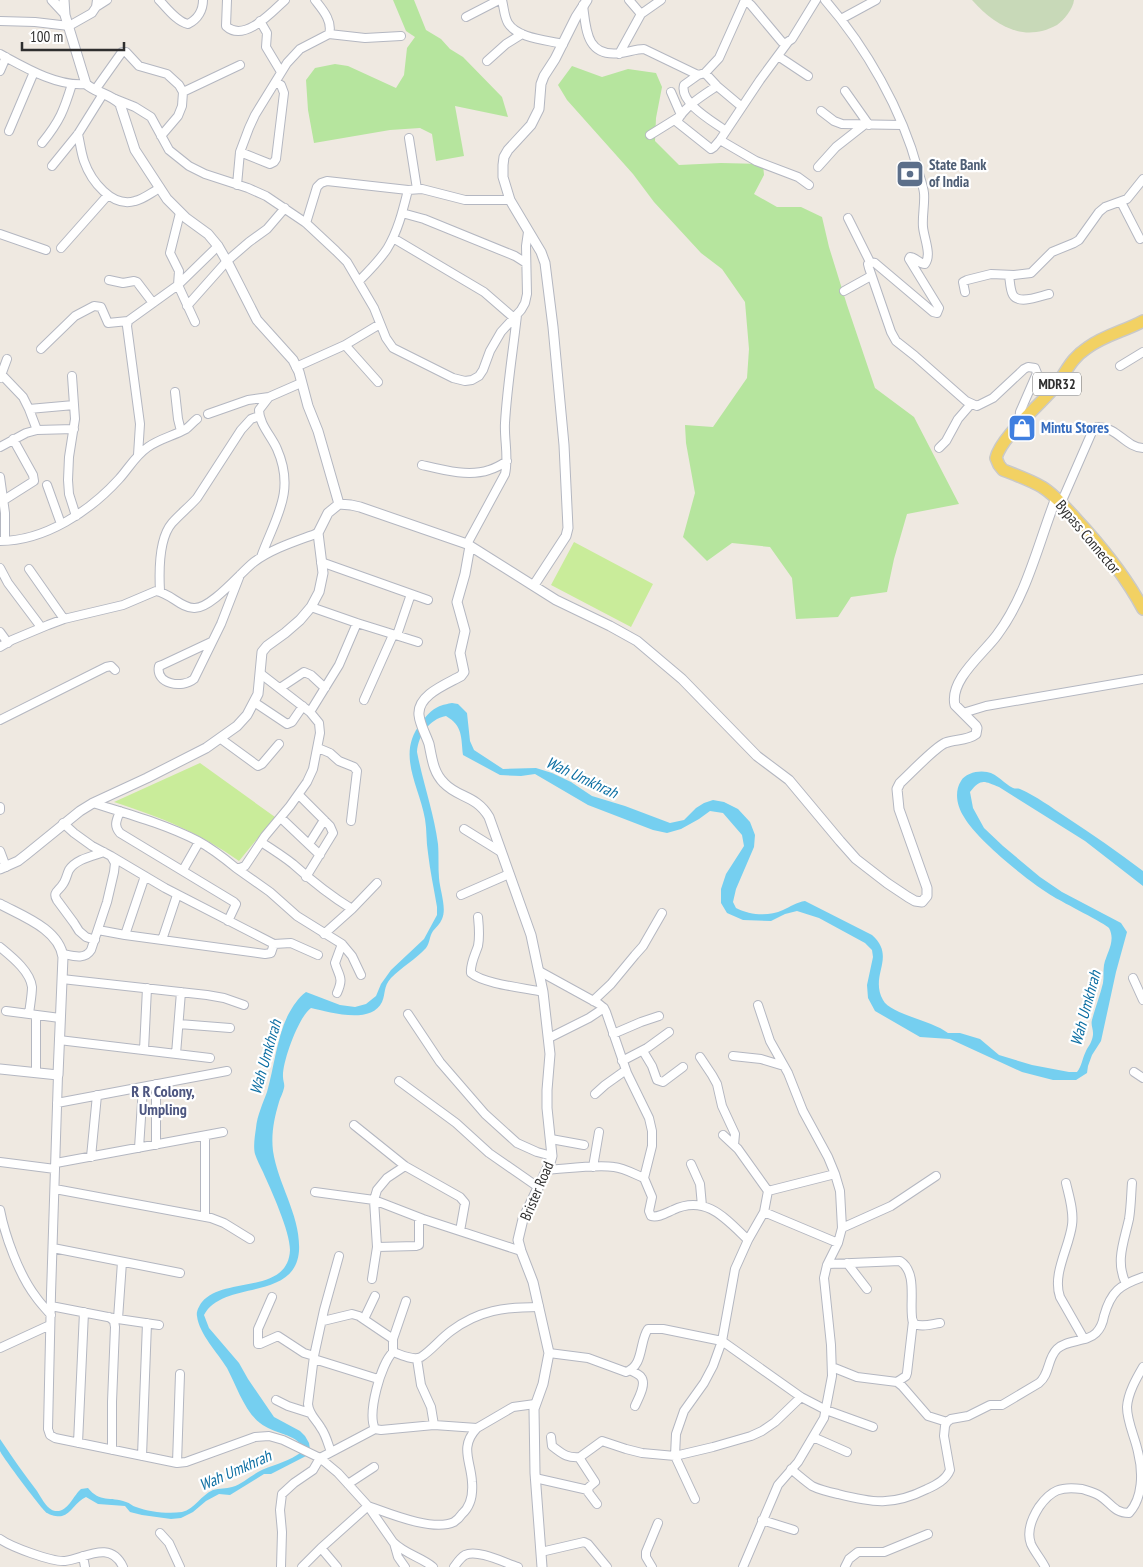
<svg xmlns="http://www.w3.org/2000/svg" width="1143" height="1567" font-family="'PT Sans Narrow',sans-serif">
<rect width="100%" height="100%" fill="#efe9e1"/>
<!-- green -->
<path fill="#b6e59e" d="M393,0H414L426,30L441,39L450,49L463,57L502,97L508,117L455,106L464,156L436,161L432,134L420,128L390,130L314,143L308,110L306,80L315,68L335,64L348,66L396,88L404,75L407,48L415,37L406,31Z
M572,66L602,77L628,69L656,73L662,87L656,118L655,141L679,165L721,163L763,164L764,175L754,194L777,207H801L822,217L829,247L847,305L875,388L914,417L959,504L907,514L894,559L887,592L851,597L838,617L796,619L792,578L770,547L732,543L707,561L683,537L695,493L686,443L685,425L713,427L747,378L749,349L745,302L722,269L701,253L654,202L633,174L567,100L558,85Z"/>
<!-- cemetery -->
<path fill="#c8d9b8" d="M972,0H1074C1073,9 1064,20 1057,25C1024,43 995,26 972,0Z"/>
<!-- pitch -->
<path fill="#c9ec9a" d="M574,542L653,584L631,627L551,585Z
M200,763L275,817L239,861C198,832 163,818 114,802Z"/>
<!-- water -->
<path fill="#75cff0" d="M452,703L458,704L467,713L470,741L474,750L503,769L536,768L552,773L571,782L592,796L625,806L670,823L684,820L696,808L704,803L713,800L724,802L738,809L750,822L755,835L754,847L736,889L733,902L736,908C750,915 768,917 783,910C790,907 797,902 805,901L872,935C897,957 869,975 883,1000C890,1014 933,1021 948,1033H960L980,1039L999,1055L1032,1065L1069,1072H1077C1082,1066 1082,1059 1086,1051C1087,1048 1090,1045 1091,1042C1096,1031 1090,1027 1092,1020C1095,1008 1100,996 1103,983C1104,977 1103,971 1104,965C1107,952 1116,941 1109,928C1106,924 1062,902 1054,897C1030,883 977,840 964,817C957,806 954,792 961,781C965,773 979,770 987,772C998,774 1004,784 1013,788C1015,789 1018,788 1020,789C1036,796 1051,807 1066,817C1092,834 1118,852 1143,871V886L1085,841L999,787C984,781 981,778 970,792L973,808L984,828L1003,846L1040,877L1062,892L1121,923L1127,932L1116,972L1101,1041L1092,1055L1088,1066L1087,1073L1076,1080H1053L1022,1072L950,1039L920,1037L875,1011L868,998L867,985L873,957L872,950L865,943L819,918L797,911L785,914L771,921L743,920L727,913L721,903V889L726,874L744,846L742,835L723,813L710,811L699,819L681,829L667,833L653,830L588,805L535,774L521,776L500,775L463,755C461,737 463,726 446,716C429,719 418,736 417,752C423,783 434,813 438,844C439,856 438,867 439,878C440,891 447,908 442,919C440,924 436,927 433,931C429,937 430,943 426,948C416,959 402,967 391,978C383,987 386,993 382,1002C371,1025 329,1012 311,1008C299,1016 282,1062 283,1077C283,1081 285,1084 284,1088C283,1093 280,1098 279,1102C274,1119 271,1134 273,1151C278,1185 301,1216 299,1251C295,1302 223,1279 204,1315L209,1328L239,1363L248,1379L274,1417L300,1431L305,1436L309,1443L310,1449L306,1456L271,1474H264L230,1495L219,1494L206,1501L193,1512L181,1518L171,1519L142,1515L130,1512L125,1506L98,1504L86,1497C76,1501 71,1514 62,1516C57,1517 50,1515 47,1513C43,1511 1,1455 0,1451C0,1448 0,1443 0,1439C12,1457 24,1474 37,1491C41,1497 45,1506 52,1510C53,1511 57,1511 59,1511C69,1509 74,1495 81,1489L88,1488C100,1503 110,1496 126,1502C130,1503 132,1506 136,1507C149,1512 168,1514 182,1512C195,1509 201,1495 213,1490C219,1488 226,1489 232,1487C242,1484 249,1477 258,1472C271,1465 285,1463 297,1455C301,1453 302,1450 303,1446C290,1432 274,1434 260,1423C245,1412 236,1385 227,1368C218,1353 199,1334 197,1316C196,1312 199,1306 202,1302C224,1276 288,1295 290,1250C290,1231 271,1190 263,1172C260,1166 257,1160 255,1154C253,1147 255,1135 256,1128C257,1116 263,1103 267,1092C274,1068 277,1037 288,1015C293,1006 298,998 306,992L340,1005L355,1007L366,1004L376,996L381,984L391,970L424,939L437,915V907C434,889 430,871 428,853C426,842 427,830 425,819C419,785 396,754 421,723C431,710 435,706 452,703Z"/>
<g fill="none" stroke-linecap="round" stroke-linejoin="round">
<defs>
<path id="minor" d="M159,0C167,8 177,22 188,24C198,19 203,10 203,0
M227,0L226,26C244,43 272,12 285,0
M502,0C504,8 504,16 508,23C517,38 546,40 563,44
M629,0L641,14
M825,0C866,47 902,110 918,170C920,178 923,185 924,193C925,204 922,216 923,227C924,238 932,255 925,264C919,264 916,257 910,257L909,259L939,308L937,313L933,312L875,263L870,262L868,264L869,268L891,332L896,341L915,356L966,401L977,406L993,398L1024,369L1028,367L1035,368L1037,373L1020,412L1019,424
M583,5C586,29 586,58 621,53C629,52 636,49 644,49L698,75L705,73L719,58L745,0L751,5L782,42L786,43L792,39L816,0
M96,7L107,0
M466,17L499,0
M841,19L876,0
M0,21L35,22L69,26L92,13L96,7L97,0
M260,21L267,33L266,47L281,72
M329,34L365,38L401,36
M0,54C24,67 57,87 86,84
M619,54L641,14L661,0
M778,56L808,76
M487,61L506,44L522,34
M0,71L6,57
M705,73L717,86L742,107
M698,75L684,85C679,103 714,122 726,131
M717,86C705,94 682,108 677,122L711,149L714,147L720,140L760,80L788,42
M95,90L122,52H126L139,66L167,74L179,85L183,92L182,106L178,116L161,136
M845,91L869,125
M183,92L240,65
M671,92L681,115
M115,99L135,107L151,117L169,150L189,166L205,174L248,188L266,196L306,223L336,251L347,262L374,308L386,338L393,348L453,378L465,381L472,380L479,376L483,370L490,351L501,332L521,310L525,303L527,294L526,246L528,232
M821,111L834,121L842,124L902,125
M9,131L34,72
M78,134C80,143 81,152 84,161C91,181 112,208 135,201C144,199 152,192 160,188
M650,135L679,117
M409,138L417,189
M720,140L756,161L798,177L809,185
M42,143C60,121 64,110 72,84
M240,152L270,164L274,162L276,159L284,93L281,85L275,83
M52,166L78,134L103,94
M818,167L836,147L864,125
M237,185L240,152L249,128L255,115L287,63L300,49L329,34C333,21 322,9 315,0
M1121,202L1140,239
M180,213L170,253L179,271L178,285L195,322
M402,213L424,219L515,256L526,263
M848,218L870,262
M306,223L317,187L321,183L327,181L408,190L422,189L465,200H510
M0,234L46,250
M393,238L484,292L514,318
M61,248L108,195
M1009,275C1010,281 1010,290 1013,295C1019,305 1040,296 1049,294
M109,280L123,283L134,281L137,282L153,303
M359,281C369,271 379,261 387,249C398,231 403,210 408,190
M844,291L871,276
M965,292L963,282L967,280L991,274L1014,275L1031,273L1052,252L1074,243L1079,240L1099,212L1105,207L1127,199L1143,179
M187,306L227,261L249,242L267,229L285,208
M345,345L378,382
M41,349L75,316L94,306L101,307L108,323L128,321
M1120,366L1143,352
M296,367L345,345L380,324
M1,374L23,397L29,409L37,430
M72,376L75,419L69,457L68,480L69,494L76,516
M0,378L7,359
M175,392L178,419L181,431
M29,409L74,405
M208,414L248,400L269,397
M0,447L26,433L37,430L74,429
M939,448L946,441L958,419L971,404
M138,455L140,424L127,326L128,321L178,285L218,246
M422,465C443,470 469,477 489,470C496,468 501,465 507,461
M0,477L5,513V541
M47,485L61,524
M4,500L34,481L33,475L13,439
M1061,503L1092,432L1097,427C1118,427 1125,447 1143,448
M0,541C45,541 90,511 119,479C129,468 135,456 148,447C159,439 173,436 186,429C190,426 193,422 197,419
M467,544L505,474C509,457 504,440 505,423C507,387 513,351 517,315
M261,557C275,518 296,492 277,449C272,437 259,424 259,410L269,397L301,383
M321,562L428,600
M0,568L8,583L41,627
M29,569L64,619
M160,591C159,572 159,538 172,523C180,514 189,507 197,498L241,430L251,419L259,416
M311,607L357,623L418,642
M0,632L8,643
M397,635L411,594
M211,642L162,665L159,666C155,684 182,689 194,679L221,624L240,575
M0,647L12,640L48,625L64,619L123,605L156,591C170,593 181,608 194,608C211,609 241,572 254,562C273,548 297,541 318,533
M280,688L304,672L311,675L325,688
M364,700L393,635
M254,702L287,724L292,722L303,706
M310,712L339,665L357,623
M963,713L986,706L1143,679
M0,720L106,667L111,666L115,670
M221,739L258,766L262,764L279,744
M318,748L330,753L339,761L354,767L357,771L351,821
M299,795L330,826L333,833L306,877
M93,803C128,814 165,824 198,841C211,848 224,858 236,868H240L245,866L265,836L290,806L307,782L313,769L320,733L319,723L310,712L261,674
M0,810V807
M120,811C117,820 113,825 120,833L234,902L236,904L228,921
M281,818L320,855
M464,829L501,852
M261,842C272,849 283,856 293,864C313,882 329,895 352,909
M309,844L324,820
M0,851L6,867
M111,856L165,888L274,944
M236,868L270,892L297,916L342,944L352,956L361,975
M183,870L199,842
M461,895L509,874
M478,917C479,927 480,936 478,946C475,955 470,964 471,973C484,984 525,988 543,992
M98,930L125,935L265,954L271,953L274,944L291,943L318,955
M324,934L352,909L377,883
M125,935L145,876
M95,940L86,937L79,931L74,923L57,900C52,892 59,891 63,884C66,880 67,874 69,870C76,859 93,856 104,852
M162,940L177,895
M0,947C12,957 30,971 32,987C32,995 30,1005 29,1014
M63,954C73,956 85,960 91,950L107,902L114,872L115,863L111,856L92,846L74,833L63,823
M539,971L599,1004L604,1008L606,1012L627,1073L649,1118L652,1131V1146L644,1178
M1133,978L1143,1000
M62,979L207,995L224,998L244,1005
M337,993C344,977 339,977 335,963L342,944
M593,1001L611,984L635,955L643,946L662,913
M6,1011L60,1018
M408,1014L440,1062L485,1114L517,1143L537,1152L552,1156
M179,1024L230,1028
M613,1034L641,1022L659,1016
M549,1038L589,1018L604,1008
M59,1040L210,1058
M144,1050L147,988
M643,1051L652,1066L657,1080L663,1082L683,1067
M176,1054L181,992
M733,1056L761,1059L784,1066
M700,1057L712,1075L717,1084L722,1106L735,1134L734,1145
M622,1061L647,1048L669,1032
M1134,1072L1143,1078
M36,1073V1015
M58,1075L51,1294L48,1429L50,1435L55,1438L177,1463L186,1462L255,1437L269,1436L283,1440L320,1458L338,1473L368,1506L393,1542C405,1554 421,1557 433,1567
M399,1081L456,1123L489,1153L538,1187
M156,1084V1145
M595,1094L605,1085L626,1070
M57,1103L227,1071
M354,1125L405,1166L460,1197L465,1203L460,1231
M205,1136V1217
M551,1139L584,1145
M139,1148L143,1087
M91,1157L97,1095
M0,1162L55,1169
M56,1163L223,1132
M691,1164L700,1184L702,1206
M593,1167L599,1132
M546,1170C565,1169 596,1164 614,1167C624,1168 634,1174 644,1178L652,1197L649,1211L651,1216C658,1218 666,1213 673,1210C706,1194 726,1219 748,1240
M1066,1183C1069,1196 1074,1211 1072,1225C1069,1248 1052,1274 1060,1297L1084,1339
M55,1189L211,1218L224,1223L250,1239
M768,1191L835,1174
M315,1192L374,1200L423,1219L521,1251
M0,1210C5,1236 19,1275 36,1297C40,1303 46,1309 51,1315
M764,1212L838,1243
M842,1228L891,1206L936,1176
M377,1247L416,1246L419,1245V1218
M53,1248L180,1273
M847,1263L867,1289
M828,1264L900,1261C919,1273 908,1306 913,1323C920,1328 932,1324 940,1323
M372,1279L377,1247L374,1200L377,1190L387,1178L405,1166
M1126,1284C1115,1261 1124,1242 1129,1219C1131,1207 1131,1195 1132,1183
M272,1297L258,1329V1344H260L278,1336L304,1353L314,1356
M51,1306L118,1319L159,1325
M109,1317L114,1321L115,1327L112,1402V1450
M118,1319L122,1262
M364,1319L375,1296
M323,1321L352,1314L359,1316L393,1339V1352
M393,1339L406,1301
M0,1348L50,1325
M549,1353L588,1358L626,1372C644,1366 639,1342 648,1329H663L722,1341L801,1397L826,1410L873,1427
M314,1359L378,1379
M417,1359L421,1385L431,1407L434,1425
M832,1367L857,1377L897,1382L902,1386L928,1416L947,1422
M630,1370C633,1372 639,1374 641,1377C647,1384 638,1399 635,1406
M897,1382L906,1376L907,1373L913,1321
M276,1400L288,1406L310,1413
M477,1428L434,1425L381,1430L375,1429C367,1413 381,1364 393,1352C402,1355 413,1361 421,1357C432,1350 440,1339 451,1331C479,1310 505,1307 539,1307
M551,1437L552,1446C563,1454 566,1458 580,1457
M813,1437L847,1452
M78,1443L84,1312
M331,1452C328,1444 326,1435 321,1428C316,1419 309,1415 308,1404L314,1356L324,1310L339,1256
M142,1456L147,1323
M177,1463L180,1374
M791,1469C798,1475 805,1481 812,1486C820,1490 829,1492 838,1494C873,1503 893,1506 927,1489C936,1485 946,1480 950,1470L944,1436L945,1426L947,1422L951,1419L968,1416L990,1405H1002L1039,1383C1050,1374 1047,1359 1057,1349C1067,1339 1086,1343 1096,1333C1101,1328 1103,1322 1104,1316C1111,1291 1120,1285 1143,1277
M535,1478L588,1490
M348,1484L374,1467
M695,1499L675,1456L676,1434L684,1411L704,1383L713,1366L722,1341L735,1269L748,1240L764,1212L768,1191L738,1149L723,1135
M597,1504L588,1492L589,1487L595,1482L580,1459V1457L602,1441L626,1449L642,1453L675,1456L713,1447L751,1436L762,1431L775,1422L801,1397
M762,1520L794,1530
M160,1533L169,1543L180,1567
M0,1539C11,1547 52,1562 65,1561C84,1559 110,1539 123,1567
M394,1543L398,1557L405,1567
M321,1548L337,1567
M541,1552L584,1542L588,1544L607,1567
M83,1556L85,1567
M281,1567L282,1532L280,1510L282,1494L294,1483L313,1470L320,1458L375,1429
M302,1567L321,1548L368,1506C388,1513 433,1532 454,1522C457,1520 460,1517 462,1514C471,1506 473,1494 472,1482C471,1461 459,1447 477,1428L513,1407L535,1404
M454,1567C457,1563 460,1558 465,1555C478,1549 505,1563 518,1567
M652,1567L646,1557V1552L658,1523
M743,1567L778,1485L798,1462L824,1418L832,1376L831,1345L824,1278L827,1265L838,1243L842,1228L840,1191L835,1174L828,1157L803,1111L788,1073L770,1041L758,1005
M845,1567L849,1559L858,1552H884L928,1534
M1045,1567C1041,1559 1034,1551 1031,1544C1026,1531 1032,1518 1039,1507C1051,1490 1061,1486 1082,1489C1088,1491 1094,1492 1100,1496C1111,1503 1114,1513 1129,1513C1143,1498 1143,1472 1138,1452C1135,1437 1127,1422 1127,1407C1128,1393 1136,1379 1143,1367"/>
<path id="tertiary" d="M52,0L65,14
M64,0L65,15L86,84C96,93 111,94 120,104L135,150L167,199L186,218L208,234L218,246L229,265L257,320L293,360L299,372L308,406L318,431L339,504
M470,546L465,574L457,602L465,631L460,653L464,672L461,676C447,684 417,695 419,715C420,725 426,735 429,744C432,758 433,772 444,783C458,798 476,795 489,817L531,935L543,992L550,1054L547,1090V1108L552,1156L550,1163L523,1219L518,1240L521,1251L533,1282L549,1353L543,1384L534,1409L535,1473L542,1567
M534,585L566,536L568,528L564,445L553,327L545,263L541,252L510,200L503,177V165L504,157L508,150L531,125L539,109L541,84L544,76L555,59L576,17L587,0
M0,869L18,861L27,854L80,811L93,803L147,778L206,748L237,726L247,715L258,694L262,652L267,646L285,633L300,620L311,607L319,592L323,573L318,533L328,513L339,504L351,505L360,507L467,544L556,600L610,626L637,641L682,679L757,756L789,780L840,841L856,859L887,883L908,897L915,901L922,902L927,896V888L899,809L897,789L900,783C911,773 934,748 945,743C955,739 967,741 976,734L977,728L976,726L955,705C949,680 984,653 997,635C1027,595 1038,544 1056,498
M0,904C22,916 59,929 63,957L58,1075L0,1069"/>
<path id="primary" d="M1143,321C1125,331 1104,335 1087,348C1069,360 1066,374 1053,389C1038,407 1001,437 996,458L999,465L1003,470C1016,475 1030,480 1042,487C1055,495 1065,507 1076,519C1101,546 1126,577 1143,609"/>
</defs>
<!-- minor casing -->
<use href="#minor" stroke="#b4b7c1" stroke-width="10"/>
<!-- tertiary casing -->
<use href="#tertiary" stroke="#b4b7c1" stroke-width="11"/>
<!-- primary casing -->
<use href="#primary" stroke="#c9c9c9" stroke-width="14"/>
<!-- minor -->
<use href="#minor" stroke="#fff" stroke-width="8"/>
<!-- tertiary -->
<use href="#tertiary" stroke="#fff" stroke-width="9"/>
<!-- primary -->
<use href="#primary" stroke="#f2d163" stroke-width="11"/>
</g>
<!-- icons -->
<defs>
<symbol id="bank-square" viewBox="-11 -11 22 22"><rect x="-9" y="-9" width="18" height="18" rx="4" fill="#5c6f8a" stroke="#fff"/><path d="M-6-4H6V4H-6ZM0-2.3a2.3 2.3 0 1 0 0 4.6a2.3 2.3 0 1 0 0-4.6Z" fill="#fff"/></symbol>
<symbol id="shop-square" viewBox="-11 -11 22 22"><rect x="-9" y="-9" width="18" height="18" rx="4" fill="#3f7fe0" stroke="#fff"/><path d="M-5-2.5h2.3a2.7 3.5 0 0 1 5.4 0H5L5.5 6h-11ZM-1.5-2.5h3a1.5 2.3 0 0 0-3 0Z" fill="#fff"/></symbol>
</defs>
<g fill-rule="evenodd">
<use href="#bank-square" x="894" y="158" width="32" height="32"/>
<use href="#shop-square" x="1006" y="412" width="32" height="32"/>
</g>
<g text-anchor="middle" stroke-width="4.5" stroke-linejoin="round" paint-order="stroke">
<!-- shield labels -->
<rect fill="#fff" stroke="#6d6d6d" stroke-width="1" x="1033" y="372.5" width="48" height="23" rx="4"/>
<g font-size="14" font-weight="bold" fill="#2e2e2e">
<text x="1057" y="389">MDR32</text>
</g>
<!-- service labels -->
<g font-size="15" font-weight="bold" fill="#4e5e75" stroke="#fff" text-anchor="start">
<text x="929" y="170">State Bank<tspan x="929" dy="17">of India</tspan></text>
</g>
<!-- shop labels -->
<g font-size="15" font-weight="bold" fill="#366cbe" stroke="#fff" text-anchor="start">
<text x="1041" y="433">Mintu Stores</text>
</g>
<!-- street labels -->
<g font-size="15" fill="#2e2e2e" stroke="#fff">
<text transform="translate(1088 537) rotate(50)" y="5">Bypass Connector</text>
<text transform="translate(537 1191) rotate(-67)" y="5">Brister Road</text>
</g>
<!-- water labels -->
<g font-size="16" font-style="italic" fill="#0d6fa3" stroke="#fff">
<text transform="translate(582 777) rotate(25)" y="6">Wah Umkhrah</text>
<text transform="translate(1085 1008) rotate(-75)" y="6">Wah Umkhrah</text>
<text transform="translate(265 1057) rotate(-74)" y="6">Wah Umkhrah</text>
<text transform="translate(235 1470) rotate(-24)" y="6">Wah Umkhrah</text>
</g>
<!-- neighbourhood labels -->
<g font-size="16" font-weight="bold" fill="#4d5680" stroke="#fff">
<text x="163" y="1097">R R Colony,<tspan x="163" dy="18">Umpling</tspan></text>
</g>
</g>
<!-- scale -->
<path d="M22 42v8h102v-8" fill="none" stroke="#2e2e2e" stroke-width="2.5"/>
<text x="30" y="42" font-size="15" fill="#2e2e2e" stroke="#ffffff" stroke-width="4" paint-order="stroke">100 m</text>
</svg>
